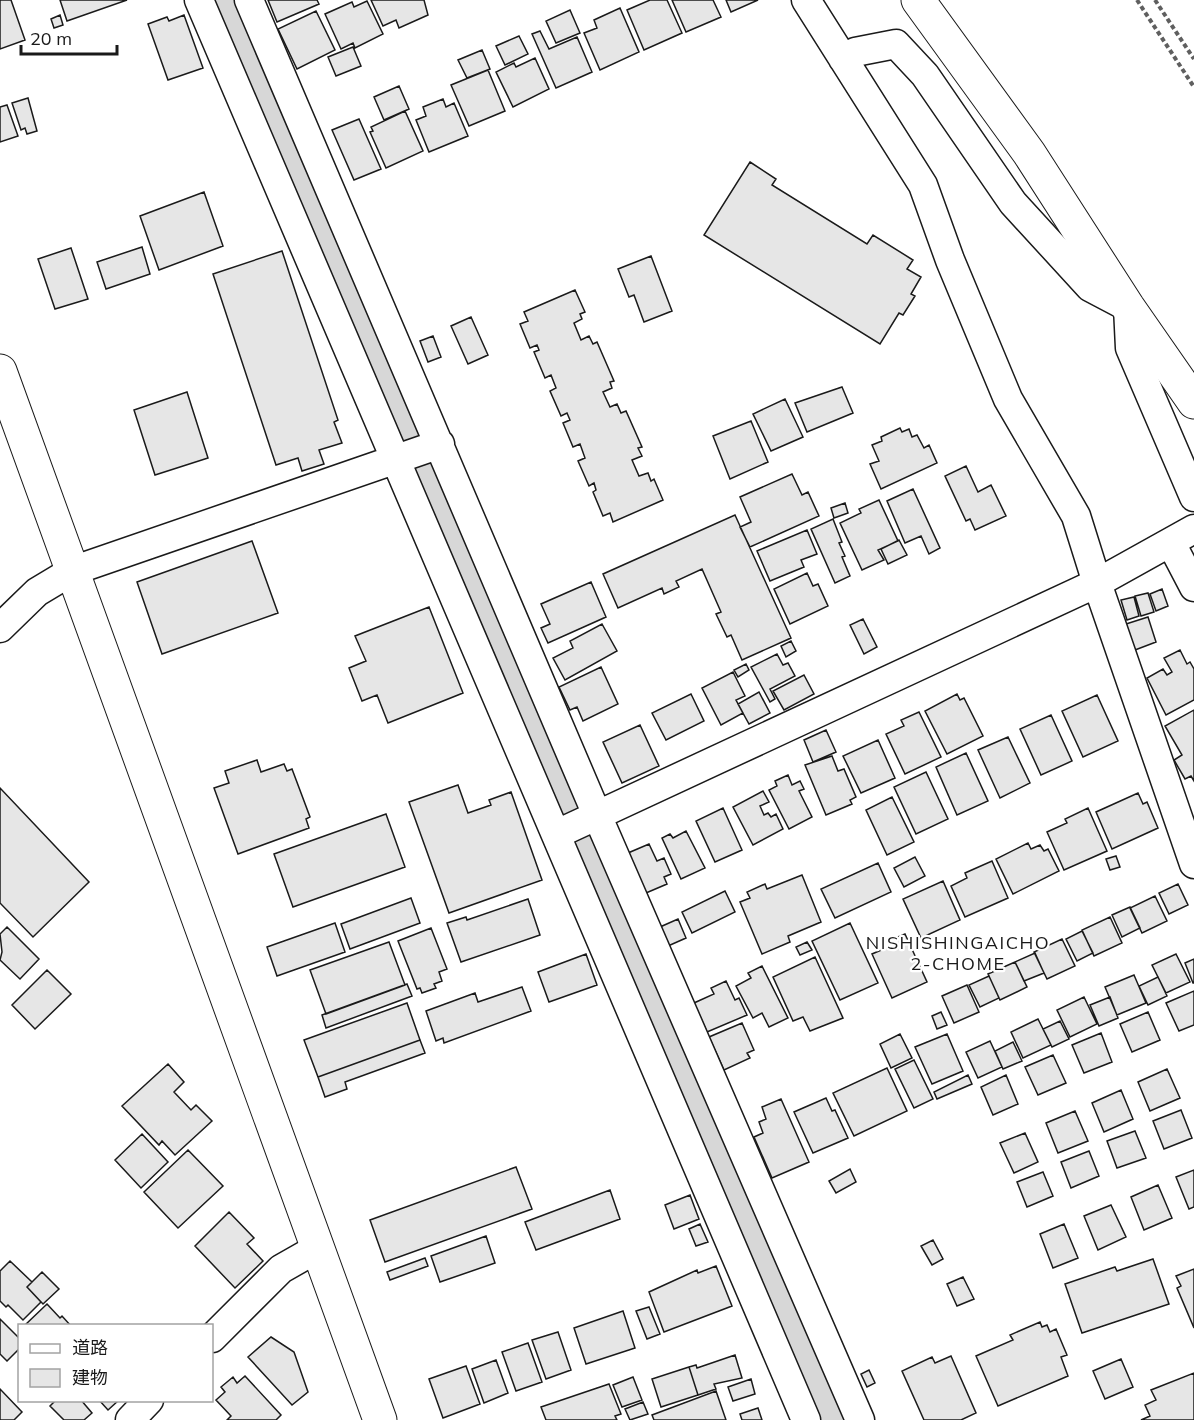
<svg xmlns="http://www.w3.org/2000/svg" width="1194" height="1420" font-family="Mulish,'Noto Sans JP',sans-serif">
<rect width="100%" height="100%" fill="#fff"/>
<g fill="none" stroke-linecap="round" stroke-linejoin="round">
<!-- canal -->
<path stroke="#d7d7d7" stroke-width="33" d="M227,0L836,1420"/>
</g>
<!-- building -->
<path fill="#e6e6e6" stroke="#1a1a1a" stroke-width="1.5" d="M0,0H11L25,40L0,49Z
M60,0H127L67,21Z
M268,0H317L319,4L277,22Z
M371,0H424L428,15L399,28L396,20L383,26Z
M650,0H667L682,33L644,50L627,10Z
M672,0H713L721,17L686,32Z
M726,0H758L731,12Z
M367,1L383,34L355,48L353,43L341,49L325,14L352,2L354,7Z
M620,8L639,52L600,70L584,33L597,28L594,20Z
M570,10L580,33L556,43L546,21Z
M316,11L335,50L297,69L278,29Z
M60,15L63,25L54,28L51,19Z
M184,15L203,68L168,80L148,24L167,17L169,21Z
M540,31L549,49L577,37L592,72L556,88L532,34Z
M519,36L528,54L505,65L496,46Z
M353,47L361,66L336,76L328,57Z
M482,50L490,69L467,78L458,60Z
M535,58L549,89L513,107L496,72L514,63L516,67Z
M488,70L505,111L469,126L451,85Z
M399,86L409,109L384,120L374,97Z
M28,98L37,131L27,134L25,128L21,130L12,103Z
M443,99L446,107L454,103L468,136L429,152L416,120L426,116L423,107Z
M7,105L18,136L0,142V107Z
M405,111L423,151L386,168L370,132L373,131L371,127Z
M359,119L381,169L354,180L332,130Z
M750,162L776,179L772,185L867,244L873,235L913,260L907,269L921,277L911,294L915,296L903,315L899,313L880,344L704,235Z
M204,192L223,246L159,270L140,216Z
M142,247L150,274L106,289L97,262Z
M71,248L88,299L55,309L38,259Z
M282,251L338,420L334,422L342,443L319,450L324,464L302,471L298,458L276,465L213,274Z
M651,256L672,311L644,322L634,295L629,297L618,269Z
M575,290L585,312L580,314L582,319L574,323L581,340L589,336L593,344L597,342L614,381L610,382L612,388L603,392L610,407L617,404L621,413L626,411L642,447L638,448L642,456L632,460L639,476L648,473L651,481L654,479L663,500L613,522L610,513L603,516L593,492L596,490L594,483L589,486L578,461L585,458L580,444L573,447L563,423L570,420L567,413L561,416L550,391L556,388L551,375L545,378L534,352L539,350L537,345L530,348L520,324L528,321L524,312Z
M471,317L488,355L468,364L451,326Z
M433,336L441,357L428,362L420,341Z
M842,387L853,413L807,432L795,403Z
M187,392L208,458L155,475L134,410Z
M785,399L803,437L771,451L753,414Z
M751,421L768,462L730,479L713,436Z
M900,428L902,432L909,429L912,437L917,435L924,448L929,445L937,463L881,489L870,464L879,461L872,445L882,441L881,437Z
M966,466L978,492L991,485L1006,516L975,530L970,519L966,521L945,476Z
M792,474L802,495L808,492L819,516L750,547L740,527L751,522L740,497Z
M913,489L940,548L929,554L921,536L905,543L887,501Z
M879,500L898,541L878,550L884,560L862,570L840,523L861,513L859,509Z
M845,503L848,513L834,518L831,508Z
M735,515L791,638L742,660L731,635L727,637L716,614L721,612L702,569L676,581L679,587L664,594L662,588L618,608L603,574Z
M833,519L842,542L839,543L845,556L842,557L850,576L835,583L811,529Z
M807,530L817,554L801,560L804,567L770,581L757,551Z
M899,540L907,555L888,564L881,549Z
M252,541L278,613L162,654L137,582Z
M807,573L813,586L818,584L828,606L790,624L774,589Z
M591,582L606,617L548,643L541,628L550,624L541,604Z
M1162,589L1168,606L1156,611L1150,594Z
M1148,593L1154,612L1141,616L1135,596Z
M1134,597L1139,616L1127,620L1121,600Z
M429,607L463,693L388,723L377,695L362,701L349,668L366,661L355,636Z
M1148,617L1156,642L1135,650L1126,624Z
M863,619L877,647L864,654L850,625Z
M602,624L617,651L565,680L553,658L573,648L570,641Z
M791,641L796,651L786,657L781,646Z
M1180,650L1187,664L1190,662L1194,669V700L1166,715L1147,678L1163,669L1167,675L1172,672L1164,658Z
M777,654L783,665L788,663L795,676L770,689L775,699L770,702L751,667Z
M746,664L749,670L738,677L734,670Z
M601,667L618,704L583,721L577,707L570,710L559,687Z
M733,672L745,696L736,700L743,713L721,725L702,688Z
M804,675L814,694L784,710L773,691Z
M759,692L770,713L749,724L738,704Z
M691,694L704,721L666,740L652,713Z
M957,694L960,700L964,698L983,736L947,754L925,711Z
M1097,695L1118,741L1083,757L1062,711Z
M1194,710V781L1191,776L1185,779L1174,760L1182,755L1165,726Z
M919,712L941,757L905,774L886,734L904,726L901,720Z
M1051,715L1072,761L1041,775L1020,729Z
M640,725L659,766L622,783L603,742Z
M826,730L836,752L813,762L804,740Z
M1008,737L1030,783L1000,798L978,750Z
M878,740L895,778L861,793L843,756Z
M966,753L988,801L957,815L936,767Z
M832,756L838,771L844,769L856,797L850,800L852,804L826,815L805,765Z
M257,760L261,772L284,764L287,771L292,769L310,817L306,819L309,828L238,854L214,788L229,783L225,771Z
M926,772L948,819L916,834L894,787Z
M788,775L792,785L800,781L804,789L799,791L812,817L789,829L769,790L777,786L775,781Z
M458,785L468,813L491,805L489,800L511,792L542,880L449,913L409,802Z
M0,788L89,882L33,937L0,903Z
M763,791L769,802L760,806L764,815L768,813L771,817L776,814L783,829L753,845L733,807Z
M1138,793L1143,804L1147,802L1158,828L1112,849L1096,812Z
M892,797L914,842L887,855L866,810Z
M723,808L742,850L715,862L696,821Z
M1088,808L1107,851L1064,870L1047,832L1067,823L1065,819Z
M386,814L405,867L293,907L274,854Z
M686,831L705,868L681,879L662,838L670,834L673,838Z
M1028,843L1031,849L1040,845L1044,851L1048,849L1059,871L1013,894L996,859Z
M649,844L657,861L664,858L671,874L664,877L667,884L646,893L628,853Z
M1116,856L1120,867L1110,870L1106,859Z
M915,857L925,876L904,887L894,868Z
M992,861L1008,898L965,917L951,886L967,878L965,873Z
M878,863L891,892L835,918L821,889Z
M802,875L821,922L788,936L790,942L762,954L740,902L750,898L747,892L765,884L767,889Z
M943,881L960,920L921,938L903,899Z
M1178,884L1188,905L1169,914L1159,893Z
M725,891L735,912L692,933L682,912Z
M1155,896L1167,921L1142,933L1130,908Z
M411,898L420,923L350,949L341,924Z
M528,899L540,935L461,962L447,923L466,917L467,920Z
M1130,907L1140,928L1122,937L1112,915Z
M1110,917L1122,943L1094,956L1082,930Z
M678,919L686,938L668,946L660,927Z
M335,923L345,952L277,976L267,947Z
M850,923L878,983L840,1000L812,941Z
M7,927L39,959L20,979L0,960L2,952L0,934Z
M431,928L447,969L439,972L442,981L434,984L436,988L422,993L420,988L417,989L398,941Z
M1082,931L1093,953L1077,961L1066,939Z
M905,934L927,982L892,998L872,954L891,946L888,941Z
M1062,939L1075,966L1047,979L1034,952Z
M389,942L405,985L326,1014L310,970Z
M807,942L812,950L800,955L796,947Z
M1035,953L1044,973L1024,981L1015,962Z
M586,954L597,985L549,1002L538,972Z
M1176,954L1190,982L1166,993L1152,965Z
M815,957L843,1018L810,1031L803,1017L793,1021L773,977Z
M1194,959V983H1193L1185,963Z
M1015,962L1027,987L1000,1000L988,974Z
M762,966L788,1018L769,1027L762,1013L753,1018L736,986L751,978L748,973Z
M47,970L71,994L35,1029L12,1005Z
M1134,975L1146,1003L1117,1015L1105,987Z
M989,976L999,998L980,1007L969,985Z
M1158,977L1167,996L1148,1005L1139,986Z
M726,981L735,1000L739,998L747,1015L707,1032L694,1003L714,994L711,988Z
M407,984L412,996L326,1028L322,1015Z
M967,985L979,1012L954,1023L942,996Z
M522,987L531,1011L444,1043L443,1038L436,1041L426,1011L475,993L478,1002Z
M1194,991V1025L1179,1031L1166,1003Z
M1084,997L1097,1024L1070,1037L1057,1010Z
M1110,997L1118,1018L1099,1026L1090,1005Z
M407,1003L420,1040L318,1077L304,1040Z
M941,1012L947,1025L937,1029L932,1016Z
M1148,1012L1160,1040L1132,1052L1120,1024Z
M1038,1019L1051,1045L1023,1058L1011,1032Z
M1060,1021L1069,1039L1052,1047L1043,1029Z
M742,1023L754,1050L747,1053L750,1058L724,1070L709,1037Z
M1101,1033L1112,1062L1084,1073L1072,1045Z
M900,1034L912,1058L891,1068L880,1044Z
M947,1034L963,1071L932,1084L915,1047Z
M420,1040L425,1053L345,1082L347,1089L325,1097L318,1077Z
M990,1041L1002,1067L978,1078L966,1052Z
M1013,1042L1022,1061L1003,1069L995,1051Z
M1053,1055L1066,1083L1038,1095L1025,1067Z
M914,1060L933,1099L914,1108L895,1069Z
M168,1064L184,1082L174,1092L191,1110L196,1105L212,1121L175,1155L162,1141L159,1145L122,1106Z
M887,1068L907,1111L854,1136L833,1093Z
M1167,1069L1180,1098L1150,1111L1138,1082Z
M968,1075L972,1084L937,1099L934,1092Z
M1006,1075L1018,1104L993,1115L981,1087Z
M1121,1090L1133,1119L1104,1132L1092,1103Z
M826,1098L832,1111L835,1110L848,1138L813,1153L794,1112Z
M781,1099L809,1162L772,1178L754,1137L763,1133L759,1122L766,1119L762,1107Z
M1181,1110L1192,1138L1164,1149L1153,1121Z
M1075,1111L1088,1141L1058,1153L1046,1123Z
M1135,1131L1146,1158L1117,1168L1107,1141Z
M1025,1133L1038,1162L1014,1173L1000,1143Z
M142,1134L168,1162L141,1188L115,1160Z
M188,1150L223,1186L178,1228L144,1192Z
M1089,1151L1099,1176L1071,1188L1061,1162Z
M516,1167L532,1209L385,1262L370,1220Z
M850,1169L856,1182L836,1193L829,1181Z
M1194,1170V1207L1189,1209L1176,1177Z
M1043,1172L1053,1196L1027,1207L1017,1182Z
M1158,1185L1172,1218L1144,1230L1131,1197Z
M610,1190L620,1219L536,1250L525,1222Z
M690,1195L699,1219L674,1229L665,1205Z
M1111,1205L1126,1237L1098,1250L1084,1216Z
M229,1212L254,1238L247,1244L263,1261L235,1288L195,1246Z
M700,1224L708,1242L696,1246L689,1229Z
M1064,1224L1078,1258L1053,1268L1040,1234Z
M486,1236L495,1263L440,1282L431,1256Z
M933,1240L943,1259L932,1265L921,1246Z
M425,1258L428,1266L390,1280L387,1272Z
M1153,1259L1169,1304L1082,1333L1065,1284L1115,1267L1117,1271Z
M10,1261L32,1282L27,1287L41,1302L23,1320L8,1305L6,1307L0,1301V1271Z
M716,1266L732,1306L664,1332L649,1292L697,1270L698,1273Z
M1194,1269V1328L1177,1288L1181,1286L1176,1276Z
M42,1272L59,1289L43,1304L27,1287Z
M963,1277L974,1299L957,1306L947,1284Z
M47,1304L60,1318L62,1316L71,1326H24Z
M649,1307L660,1334L647,1339L636,1311Z
M623,1311L635,1348L586,1364L574,1328Z
M0,1319L20,1339V1348L7,1361L0,1354Z
M1040,1322L1042,1327L1047,1325L1050,1332L1056,1329L1067,1355L1061,1357L1068,1376L998,1406L976,1356L1013,1340L1010,1335Z
M558,1332L571,1370L546,1379L532,1340Z
M271,1337L294,1352L308,1392L292,1405L248,1357Z
M528,1343L542,1382L516,1391L502,1352Z
M735,1355L742,1378L714,1384L716,1389L698,1395L689,1367L696,1365L697,1368Z
M951,1356L976,1413L961,1420H924L902,1371L932,1357L935,1363Z
M1121,1359L1133,1387L1105,1399L1093,1371Z
M496,1360L508,1393L484,1403L472,1369Z
M466,1366L480,1404L443,1418L429,1379Z
M689,1367L698,1395L661,1407L652,1379Z
M869,1370L875,1383L867,1387L861,1374Z
M1194,1373V1420H1141L1150,1416L1145,1405L1156,1400L1151,1390Z
M245,1376L281,1415L276,1420H227L231,1416L216,1400L225,1392L221,1387L233,1377L237,1383Z
M633,1377L642,1400L622,1407L613,1385Z
M751,1379L755,1394L733,1401L728,1387Z
M609,1384L621,1414L615,1416L617,1420H546L541,1407Z
M0,1389L22,1412L14,1420H0Z
M716,1391L726,1420H654L652,1415Z
M56,1400H81L92,1413L84,1420H64L50,1406Z
M99,1400H119L108,1410Z
M643,1402L648,1414L630,1420L625,1409Z
M758,1408L762,1420H742L740,1414Z"/>
<g fill="none" stroke-linecap="round" stroke-linejoin="round">
<defs>
<path id="minor" d="M199,0L806,1420
M249,0L597,815L860,1420
M806,0L923,185L950,260L1008,399L1076,516L1097,583L1194,864
M843,59L855,52L896,44L925,75L1013,203L1090,287L1128,307L1130,348L1194,497
M1171,543L1194,587
M0,628L37,592L72,571L440,444
M557,834L1097,583L1194,529
M212,1338L281,1269L318,1248
M130,1420L149,1400"/>
<path id="tertiary" d="M918,0L1029,153L1128,307L1194,402
M0,371L380,1420"/>
</defs>
<!-- minor casing -->
<use href="#minor" stroke="#1a1a1a" stroke-width="31"/>
<!-- tertiary casing -->
<use href="#tertiary" stroke="#1a1a1a" stroke-width="35"/>
<!-- path -->
<path stroke="#5f5f5f" stroke-width="4" stroke-dasharray="4.5 3" stroke-linecap="butt" d="M1137,0L1194,87
M1155,0L1194,59"/>
<!-- minor -->
<use href="#minor" stroke="#fff" stroke-width="28"/>
<!-- tertiary -->
<use href="#tertiary" stroke="#fff" stroke-width="33"/>
</g>
<g text-anchor="middle" stroke-width="4.5" stroke-linejoin="round" paint-order="stroke">
<!-- neighbourhood labels -->
<g font-size="18" letter-spacing="1.5" fill="#1a1a1a" stroke="#fff">
<text x="958" y="949">NISHISHINGAICHO<tspan x="958" dy="21">2-CHOME</tspan></text>
</g>
</g>
<!-- legend -->
<rect x="18" y="1324" width="195" height="78" fill="#ffffff" stroke="#a3a3a3" stroke-width="1.5"/>
<rect x="30" y="1344" width="30" height="9" fill="#ffffff" stroke="#a3a3a3" stroke-width="1.5"/>
<text x="72" y="1354" font-size="18" fill="#1a1a1a">道路</text>
<rect x="30" y="1369" width="30" height="18" fill="#e6e6e6" stroke="#a3a3a3" stroke-width="1.5"/>
<text x="72" y="1384" font-size="18" fill="#1a1a1a">建物</text>
<!-- scale -->
<path d="M21 45v9h96v-9" fill="none" stroke="#1a1a1a" stroke-width="3"/>
<text x="30" y="45" font-size="18" fill="#1a1a1a" stroke="#ffffff" stroke-width="4.5" paint-order="stroke">20 m</text>
</svg>
